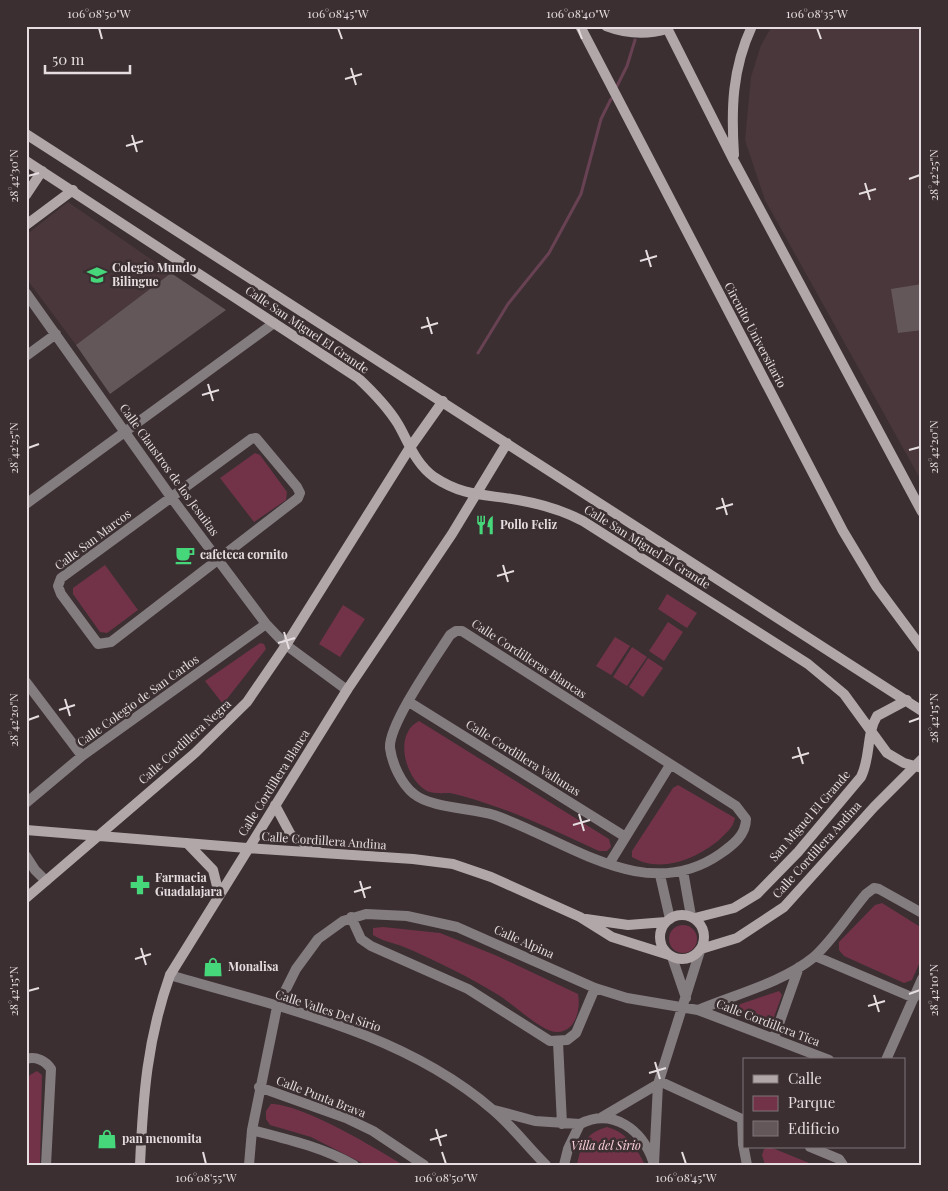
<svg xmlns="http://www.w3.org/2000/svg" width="948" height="1191" font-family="'Playfair Display',serif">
<rect width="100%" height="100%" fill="#3b2f32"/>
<!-- built -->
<path fill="#4a373c" d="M772,26H922V482L765,200L745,140L751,77L761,45Z
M68,202L171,273L76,345L26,278V235Z"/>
<!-- park -->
<path fill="#723348" d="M255,453L260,455L287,492L286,500L254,522L220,478Z
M105,565L138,610L107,633L100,632L73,594V588Z
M667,594L697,613L687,628L658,609Z
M343,605L365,619L340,657L319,644Z
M668,622L683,632L664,661L649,651Z
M615,637L630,646L611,675L596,666Z
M260,643L264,644L266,649L223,704L205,681Z
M632,647L647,657L627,686L613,677Z
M648,658L663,668L643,697L629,687Z
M419,721L609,839L611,847L607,851H599C559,833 521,814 479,801C470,798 460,795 450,793C443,793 433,794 427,791C405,779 393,734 419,721Z
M678,785L735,818C733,828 726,833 719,840C696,859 660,874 632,857V851L673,788Z
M882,903L922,928V957L912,980L904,983L844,956L839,950V942L875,905Z
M669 939a14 14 0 1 1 28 0a14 14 0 1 1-28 0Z
M383,927L440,933L495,955L578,994C581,1008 576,1032 557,1032C542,1032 514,1005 500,996C469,977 437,961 404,947C394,943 382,941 373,935V928Z
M779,991L782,995L774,1017L768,1021L732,1007Z
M37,1071L42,1075L40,1165H26V1081L30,1075Z
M271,1104C302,1104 374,1147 403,1165H366L311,1137L270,1125L266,1119V1111Z
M607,1127C627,1133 636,1146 645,1165H577C581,1144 586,1133 607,1127Z
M770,1147L814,1165H765L762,1155L764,1149Z"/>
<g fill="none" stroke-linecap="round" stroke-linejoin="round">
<!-- stream -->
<path stroke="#684252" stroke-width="3" d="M639,27V26
M617,86L627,66L635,40
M478,353L508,304L549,253L581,194L601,119L611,99"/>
</g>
<!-- building -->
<path fill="#64575a" d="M171,273L226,310L110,394L76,345Z
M922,284V330L898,333L891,289Z"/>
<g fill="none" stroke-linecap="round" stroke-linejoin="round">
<!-- street -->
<path stroke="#847d7f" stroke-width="10" d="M26,293L171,497L266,624L286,645L347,690
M26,356L56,334
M256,438L297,487L300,493L298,498L111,642L98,644L61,594L58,586L61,578L251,439Z
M26,504L274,323
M456,631H462L736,806L746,819C746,835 733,845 720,854C645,906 567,840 494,815C471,808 431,808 414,794C401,784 392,763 390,748C388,725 436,657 450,635Z
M26,682L82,756
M409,702L624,836
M26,803L82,756L266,624
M26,856L35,870L46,881
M609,864L670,765
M683,871L691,916
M660,875L670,919
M351,917L361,939L371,946L468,989L550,1041L567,1040L576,1033L595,988
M815,956L914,998
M672,957L686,998
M170,975C281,1008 403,1032 493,1110C512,1126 528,1147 546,1165
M698,1010C736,994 782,983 814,957C832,941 850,913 866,894L874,888L879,889L922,913
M774,1038L799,967
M558,1042L562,1124
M26,1059C36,1056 46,1061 51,1069L46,1165
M886,1060L922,979
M659,1081L744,1120
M259,1087L346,1118L373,1131L424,1165
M494,1110L535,1121L580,1124
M602,1117L658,1084
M742,1119L743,1144L747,1165
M252,1130C287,1139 322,1147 354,1165
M810,1147L839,1159L843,1165
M654,1164L658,1084L700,951
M249,1165L252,1130L277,1007L296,969L318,939L343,921L366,914L407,916L457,927L595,988L627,998L698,1010L829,1060
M564,1165L568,1149L580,1124C613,1107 642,1130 653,1161"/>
<!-- secondary -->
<path stroke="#b1a7a9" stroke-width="10" d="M580,26L843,531L876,586L922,648
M606,26C627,34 646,35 667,29
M666,26L734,161L922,512
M26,134L922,711
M734,155C731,109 732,69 752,26
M26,161L358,378C373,392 387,406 398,424C409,443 415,463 434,477C464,497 485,494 518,500C541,504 562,510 583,521L808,664L844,694L887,753L904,763L922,768
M26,195L42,171
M26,225L73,190
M275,805L291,835L318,851
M26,830L247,848L413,859L453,864L491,877L580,917L612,937L669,955
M187,843L213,870L219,894
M26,898L195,753L247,702L286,645L409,449L443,401
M660 937a22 22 0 1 1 44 0a22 22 0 1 1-44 0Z
M695,918L734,908L757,894L798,852L861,777C871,757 866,734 877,716L907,700
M586,919L628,925L666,922
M701,949L737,938L784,907L874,807L922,759
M140,1165C143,1096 147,1040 170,975L347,690L452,534L507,443"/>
</g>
<!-- ticks -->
<path fill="none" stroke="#e5dddf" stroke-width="2" d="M99,28L102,39M338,28L342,39M578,28L582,39M817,28L821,39M351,68L356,85M345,79L362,74M132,135L137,152M126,146L143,141M28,176L39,173M909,179L920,175M865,183L870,200M859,194L876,189M646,250L651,267M640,261L657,256M427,317L432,334M421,328L438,323M208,384L213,401M202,395L219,390M28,448L39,444M909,450L920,447M722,498L727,515M716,509L733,504M503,565L508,582M497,576L514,571M284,632L289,649M278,643L295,638M65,699L70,716M59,710L75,705M28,720L39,716M909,722L920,718M798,747L803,764M792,758L809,753M579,814L584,831M573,825L590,820M360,881L365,898M354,892L371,887M141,948L146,965M135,959L151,954M28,991L39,988M909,994L920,990M874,995L879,1012M868,1006L885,1001M655,1062L660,1079M649,1073L666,1068M436,1129L441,1146M430,1140L447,1135M203,1152L206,1164M442,1152L446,1164M682,1152L686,1164"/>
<!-- icons -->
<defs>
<symbol id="school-bare" viewBox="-9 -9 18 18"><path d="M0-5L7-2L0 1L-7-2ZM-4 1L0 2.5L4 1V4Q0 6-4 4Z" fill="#46d77a" stroke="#3b2f32" stroke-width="2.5" paint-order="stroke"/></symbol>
<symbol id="restaurant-bare" viewBox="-9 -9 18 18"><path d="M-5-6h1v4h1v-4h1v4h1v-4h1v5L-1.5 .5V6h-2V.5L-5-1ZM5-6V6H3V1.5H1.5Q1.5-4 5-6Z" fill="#46d77a" stroke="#3b2f32" stroke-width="2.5" paint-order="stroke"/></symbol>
<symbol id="cafe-bare" viewBox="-9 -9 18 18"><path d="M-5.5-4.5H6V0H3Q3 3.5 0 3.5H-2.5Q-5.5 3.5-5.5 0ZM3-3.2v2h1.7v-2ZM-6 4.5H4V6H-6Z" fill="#46d77a" stroke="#3b2f32" stroke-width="2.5" paint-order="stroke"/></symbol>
<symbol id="pharmacy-bare" viewBox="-9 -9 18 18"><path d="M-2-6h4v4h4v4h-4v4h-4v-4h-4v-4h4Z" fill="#46d77a" stroke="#3b2f32" stroke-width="2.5" paint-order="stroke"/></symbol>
<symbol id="shop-bare" viewBox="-9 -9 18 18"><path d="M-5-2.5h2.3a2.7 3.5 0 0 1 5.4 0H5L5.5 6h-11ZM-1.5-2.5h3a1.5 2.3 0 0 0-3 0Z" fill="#46d77a" stroke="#3b2f32" stroke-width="2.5" paint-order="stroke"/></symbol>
</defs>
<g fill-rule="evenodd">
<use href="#school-bare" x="83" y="261" width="28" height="28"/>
<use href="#restaurant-bare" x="471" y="511" width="28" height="28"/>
<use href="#cafe-bare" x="171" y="541" width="28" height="28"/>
<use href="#pharmacy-bare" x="126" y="871" width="28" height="28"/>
<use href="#shop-bare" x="199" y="953" width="28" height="28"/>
<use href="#shop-bare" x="93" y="1125" width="28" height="28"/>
</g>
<g text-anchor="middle" stroke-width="5" stroke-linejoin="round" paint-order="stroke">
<!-- poi labels -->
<g font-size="12" font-weight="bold" fill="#e5dddf" stroke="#3b2f32" text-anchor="start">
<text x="112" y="272">Colegio Mundo<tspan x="112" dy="14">Bilingue</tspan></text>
<text x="500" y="529">Pollo Feliz</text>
<text x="200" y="559">cafeteca cornito</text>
<text x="155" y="882">Farmacia<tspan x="155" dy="14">Guadalajara</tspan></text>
<text x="228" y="971">Monalisa</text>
<text x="122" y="1143">pan menomita</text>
</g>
<!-- street labels -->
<g font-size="12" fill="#e5dddf" stroke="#3b2f32">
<text transform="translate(307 330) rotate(34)" y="4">Calle San Miguel El Grande</text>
<text transform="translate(755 335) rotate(62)" y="4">Circuito Universitario</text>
<text transform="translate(169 470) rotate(54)" y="4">Calle Claustros de los Jesuitas</text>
<text transform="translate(93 540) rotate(-37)" y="4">Calle San Marcos</text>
<text transform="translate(647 547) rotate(32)" y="4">Calle San Miguel El Grande</text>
<text transform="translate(529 659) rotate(33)" y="4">Calle Cordilleras Blancas</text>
<text transform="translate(138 701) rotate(-36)" y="4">Calle Colegio de San Carlos</text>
<text transform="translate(185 742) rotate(-42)" y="4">Calle Cordillera Negra</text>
<text transform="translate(523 758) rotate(32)" y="4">Calle Cordillera Vallunas</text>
<text transform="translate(274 783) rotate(-58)" y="4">Calle Cordillera Blanca</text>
<text transform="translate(810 816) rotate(-49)" y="4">San Miguel El Grande</text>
<text transform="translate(324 841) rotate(4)" y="4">Calle Cordillera Andina</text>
<text transform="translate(817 850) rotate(-48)" y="4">Calle Cordillera Andina</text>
<text transform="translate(524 942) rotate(24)" y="4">Calle Alpina</text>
<text transform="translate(328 1011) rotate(18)" y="4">Calle Valles Del Sirio</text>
<text transform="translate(768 1023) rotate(21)" y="4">Calle Cordillera Tica</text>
<text transform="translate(321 1097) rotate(21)" y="4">Calle Punta Brava</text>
</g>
<!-- park labels -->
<g font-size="12" font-style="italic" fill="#ffd2dd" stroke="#3b2f32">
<text x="606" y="1150">Villa del Sirio</text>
</g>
</g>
<!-- border -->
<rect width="948" height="1191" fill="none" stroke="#3b2f32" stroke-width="55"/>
<!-- legend -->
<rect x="743" y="1058" width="162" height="90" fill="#3b2f32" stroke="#7f7577"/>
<rect x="753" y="1075" width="25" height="8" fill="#b1a7a9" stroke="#7f7577"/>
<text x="788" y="1084" font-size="15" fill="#e5dddf">Calle</text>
<rect x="753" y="1096" width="25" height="15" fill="#723348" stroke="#7f7577"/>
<text x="788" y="1108" font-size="15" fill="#e5dddf">Parque</text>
<rect x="753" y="1121" width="25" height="15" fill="#64575a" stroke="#7f7577"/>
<text x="788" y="1134" font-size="15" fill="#e5dddf">Edificio</text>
<!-- scale -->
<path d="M45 65v8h85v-8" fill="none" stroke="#e5dddf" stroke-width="2.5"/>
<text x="52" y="65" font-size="15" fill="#e5dddf" stroke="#3b2f32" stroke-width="4" paint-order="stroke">50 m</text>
<rect x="28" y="28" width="892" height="1136" fill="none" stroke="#e5dddf" stroke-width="2"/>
<g font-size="12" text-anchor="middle" fill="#e5dddf">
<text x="99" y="18">106°08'50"W</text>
<text x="338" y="18">106°08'45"W</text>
<text x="578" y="18">106°08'40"W</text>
<text x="817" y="18">106°08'35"W</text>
<text transform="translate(934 175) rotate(-90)" y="4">28°42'25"N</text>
<text transform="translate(14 176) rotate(-90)" y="4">28°42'30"N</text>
<text transform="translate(934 447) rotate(-90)" y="4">28°42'20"N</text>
<text transform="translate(14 448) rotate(-90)" y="4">28°42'25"N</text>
<text transform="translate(934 718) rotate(-90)" y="4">28°42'15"N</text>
<text transform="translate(14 720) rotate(-90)" y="4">28°42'20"N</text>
<text transform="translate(934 990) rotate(-90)" y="4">28°42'10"N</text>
<text transform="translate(14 991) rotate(-90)" y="4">28°42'15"N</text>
<text x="206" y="1182">106°08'55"W</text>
<text x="446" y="1182">106°08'50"W</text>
<text x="686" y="1182">106°08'45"W</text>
</g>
</svg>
